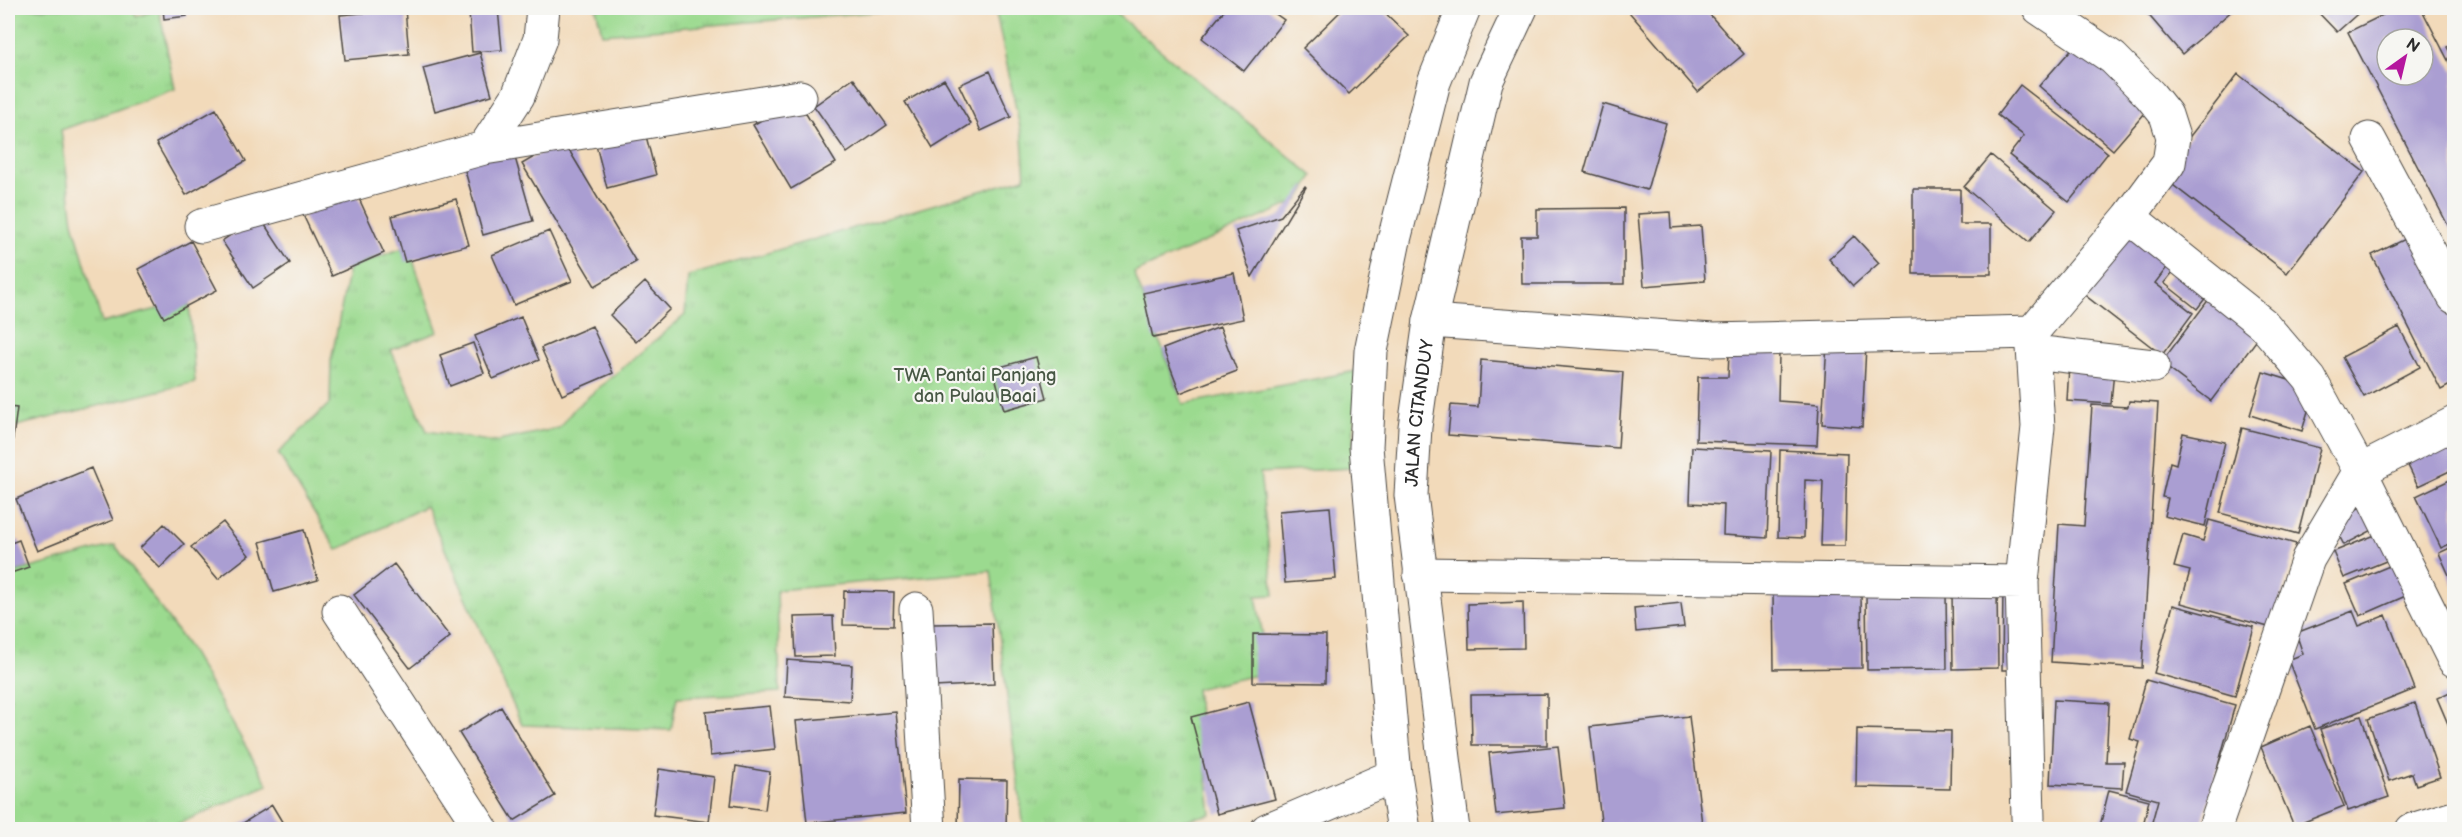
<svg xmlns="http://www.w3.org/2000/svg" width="2462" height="837" font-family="'Balsamiq Sans',sans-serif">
<defs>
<pattern id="park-tufts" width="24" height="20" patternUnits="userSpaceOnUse" patternTransform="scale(1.5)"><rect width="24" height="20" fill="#9bda8f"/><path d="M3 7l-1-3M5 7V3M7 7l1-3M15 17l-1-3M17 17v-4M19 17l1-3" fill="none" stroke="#86bb7c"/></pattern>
</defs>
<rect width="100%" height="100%" fill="#f6f6f2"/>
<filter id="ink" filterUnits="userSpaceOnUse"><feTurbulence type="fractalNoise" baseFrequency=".0167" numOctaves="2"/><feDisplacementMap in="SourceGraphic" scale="12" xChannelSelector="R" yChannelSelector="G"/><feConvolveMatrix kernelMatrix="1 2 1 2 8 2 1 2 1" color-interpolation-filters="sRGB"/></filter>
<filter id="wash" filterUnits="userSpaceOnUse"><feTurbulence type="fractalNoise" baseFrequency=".008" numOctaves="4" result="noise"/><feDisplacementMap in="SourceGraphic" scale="24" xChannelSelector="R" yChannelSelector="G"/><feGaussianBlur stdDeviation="1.35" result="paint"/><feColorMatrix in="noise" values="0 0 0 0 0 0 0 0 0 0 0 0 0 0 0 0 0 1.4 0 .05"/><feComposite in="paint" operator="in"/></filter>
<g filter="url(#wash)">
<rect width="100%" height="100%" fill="#f2daba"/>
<!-- park -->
<path fill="url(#park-tufts)" stroke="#63825d" stroke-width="1.5" d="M8,8H133L136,17L159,9L175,89L61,130L73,222L102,323L189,301L195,382L8,428Z
M596,8H923L602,34Z
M995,8H1109L1313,176L1298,201L1134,273L1183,404L1357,371L1352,468L1260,473L1274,595L1256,596L1269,672L1196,689L1211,814L1148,829H1024L991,571L777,590L780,692L677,697L671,730L522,725L426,506L337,550L278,453L330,403L331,361L349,268L408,246L438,332L391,350L427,431L494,442L559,428L575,408L685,315L688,276L1025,178L1022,137Z
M115,545L189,648L268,785L166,829L8,830V574Z"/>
<g id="blocks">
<!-- building -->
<path fill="#aa9ed2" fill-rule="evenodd" d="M163,8H186L187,16L164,19Z
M439,8H470L443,17Z
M1226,8H1267L1284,20L1244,71L1202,38Z
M1344,8H1380L1409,36L1349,94L1303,48Z
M1635,8H1704L1744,54L1698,92L1629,12Z
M2151,8H2235L2182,54L2146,12Z
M2314,8H2364L2337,32Z
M2397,8H2421L2454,72V237L2348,32ZM2387,39H2423V75H2387Z
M405,9L409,54L345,60L340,15Z
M498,9L502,50L472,52L469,12Z
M2077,43L2151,106L2113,150L2039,86Z
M2454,43V60L2447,47Z
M480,53L492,95L435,111L423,68Z
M990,71L1011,117L981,131L959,85Z
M2238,74L2364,172L2287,273L2160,175Z
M853,78L887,125L847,153L814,106Z
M944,79L971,124L933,148L905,102Z
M2020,85L2108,153L2069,202L2009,155L2024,136L1997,115Z
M797,99L836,163L791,189L753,125Z
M1603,104L1666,123L1647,190L1584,172Z
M216,109L246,161L186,195L156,143Z
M644,128L656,175L607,188L595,141Z
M563,140L636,262L595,286L522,164Z
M512,147L533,221L483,235L462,160Z
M1991,155L2056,210L2029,242L1964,187Z
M1305,186L1306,187L1252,277L1236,231L1281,216Z
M1913,189H1960V224H1991V274H1913Z
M356,192L384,253L332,276L303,215Z
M456,199L469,245L405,262L392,216Z
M1624,208V284H1522L1521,236H1537V209Z
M1670,212L1671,228L1701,226L1705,281L1644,286L1638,214Z
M259,216L290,263L253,288L222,241Z
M2130,221L2175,257L2155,283L2193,313L2162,355L2077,289Z
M549,231L572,281L514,305L492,255Z
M2418,233L2454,305V383L2441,390L2372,255Z
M1854,236L1879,263L1853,286L1829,259Z
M191,241L217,290L164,318L138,269Z
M2181,262L2213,288L2197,309L2164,283Z
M1234,273L1243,319L1153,338L1143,293Z
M645,282L670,309L636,342L610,315Z
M2212,295L2262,333L2211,401L2161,363Z
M521,317L539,360L493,379L475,336Z
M592,326L613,373L562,395L541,348Z
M1220,327L1237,371L1180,393L1163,349Z
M2399,327L2420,367L2364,397L2342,357Z
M473,343L484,373L450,386L440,355Z
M1827,344L1866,346L1862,427L1822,424Z
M1729,351L1779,353L1778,401L1819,404L1817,445L1696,441L1698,377H1728Z
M1036,357L1047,398L1004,410L993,369Z
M1481,360L1623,372L1618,448L1448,435L1451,405L1478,407Z
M2069,366L2114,369L2111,404L2067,401Z
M2263,372L2315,388L2302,431L2250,415Z
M2129,401L2158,403L2142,668L2051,662L2059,524L2084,526L2092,405L2128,407Z
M8,407L17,408L10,461H8Z
M2242,428L2320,448L2298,534L2220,513Z
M2183,433L2225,442L2205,526L2164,516L2168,498L2162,497L2170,462L2176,464Z
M2454,435V469L2418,486L2401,451Z
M1692,447L1771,451L1767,538L1723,535L1724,505L1690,503Z
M1780,450L1847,453L1845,546H1821L1823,481L1805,480L1804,538L1778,537Z
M91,468L113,520L37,551L16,499Z
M2454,478V542L2441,548L2416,496Z
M2372,501L2384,524L2344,545L2332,522Z
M1330,507L1336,579L1285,583L1279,511Z
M2209,520L2296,544L2272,628L2181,603L2190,571L2174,567L2183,535L2203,541Z
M223,522L249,555L218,579L191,547Z
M164,524L184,544L160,568L140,548Z
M2390,529L2401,555L2344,578L2333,552Z
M304,530L318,580L274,592L260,542Z
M19,540L29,567L8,574V544Z
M2454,546V586L2439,553Z
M2404,560L2417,591L2360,616L2346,584Z
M394,564L450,637L410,668L354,595Z
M2003,588H2020V670H2002Z
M1861,590L1862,668L1774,669L1773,592Z
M844,591L894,592L893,626L843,625Z
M1952,592H1997L1998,668L1953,669Z
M1946,594L1947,669L1867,670L1866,595Z
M1523,602L1524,648L1469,649L1468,604Z
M1681,603L1684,627L1636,632L1634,608Z
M2173,605L2254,627L2235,696L2154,673Z
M2353,611L2359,626L2386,615L2415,689L2315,729L2288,660L2303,654L2296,633Z
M833,616L835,656L796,657L794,617Z
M992,623L994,684L934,687L932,624Z
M1253,634L1326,635L1325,683L1253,682Z
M787,660L852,665L850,701L785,697Z
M2146,680L2235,705L2200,830H2178L2152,822L2158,800L2126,791L2140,742L2130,739Z
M2454,690V738L2437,698Z
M1547,694V745H1472L1471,695Z
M2054,700L2109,703L2106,762H2124L2122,788L2050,784Z
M1249,702L1275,799L1217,814L1191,717Z
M2415,703L2440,777L2416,785L2412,773L2389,781L2368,719Z
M770,706L775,749L710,756L706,712Z
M501,707L555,796L514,821L459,733Z
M896,712L906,813L807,823L796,721Z
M1689,716L1702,824L1650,830H1602L1590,727Z
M2361,716L2389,797L2348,811L2320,729Z
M2310,726L2344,806L2294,826L2261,747Z
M1857,729L1951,731L1950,789L1856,787Z
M1558,746L1565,808L1496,815L1489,753Z
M736,766L770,772L765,810L731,805Z
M659,769L714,777L709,822L653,815Z
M959,779L1007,780L1006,830H958Z
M2109,790L2149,800L2142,830H2099Z
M272,805L287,830H232Z"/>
</g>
</g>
<g filter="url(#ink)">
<use href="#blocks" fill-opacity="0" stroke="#494540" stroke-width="1.5"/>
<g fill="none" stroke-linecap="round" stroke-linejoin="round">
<defs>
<path id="minor" d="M543,8L540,39L518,96L484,148L800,97
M2369,139L2454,297
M2129,217L2263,324L2310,379L2360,471L2454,660
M201,226L484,148
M1430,321L1713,340L2032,332L2129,217L2169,163L2173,137L2166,115L2150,95L2113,58L2039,8
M2034,352L2153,366
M1420,574L2022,582
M916,609L929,830
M339,611L482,830
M2028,818L2022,582L2038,427L2032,332
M1267,830L1395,775
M2214,830L2308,559L2360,471L2454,423
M2412,830L2454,817"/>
<g id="major">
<path d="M1404,830L1395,775L1366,447L1371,351L1394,240L1434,82L1464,8"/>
<path id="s1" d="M1453,830L1411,495L1415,427L1430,321L1486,82L1521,8"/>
</g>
</defs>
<!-- minor casing -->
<use href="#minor" stroke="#494540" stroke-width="35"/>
<!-- major casing -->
<use href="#major" stroke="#494540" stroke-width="35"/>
<!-- minor -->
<use href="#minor" stroke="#fff" stroke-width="33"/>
<!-- major -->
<use href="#major" stroke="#fff" stroke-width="33"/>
</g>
</g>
<g text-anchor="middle" stroke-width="4.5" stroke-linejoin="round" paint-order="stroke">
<!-- park labels -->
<g font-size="18" fill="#475744" stroke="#f6f6f2">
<text x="975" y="381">TWA Pantai Panjang<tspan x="975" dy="21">dan Pulau Baai</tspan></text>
</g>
<!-- street labels -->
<g font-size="18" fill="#2b2b2b" stroke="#f6f6f2">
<text dy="6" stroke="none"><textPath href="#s1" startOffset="420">JALAN CITANDUY</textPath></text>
</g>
</g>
<!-- margin -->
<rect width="2462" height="837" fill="none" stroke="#f6f6f2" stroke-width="30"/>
<!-- north arrow -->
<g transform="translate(2405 57) rotate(34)"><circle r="28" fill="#f6f6f2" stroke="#a5a5a2" stroke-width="1.5"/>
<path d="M0-4.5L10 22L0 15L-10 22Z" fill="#b5179e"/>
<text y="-9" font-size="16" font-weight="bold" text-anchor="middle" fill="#2b2b2b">N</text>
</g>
</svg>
